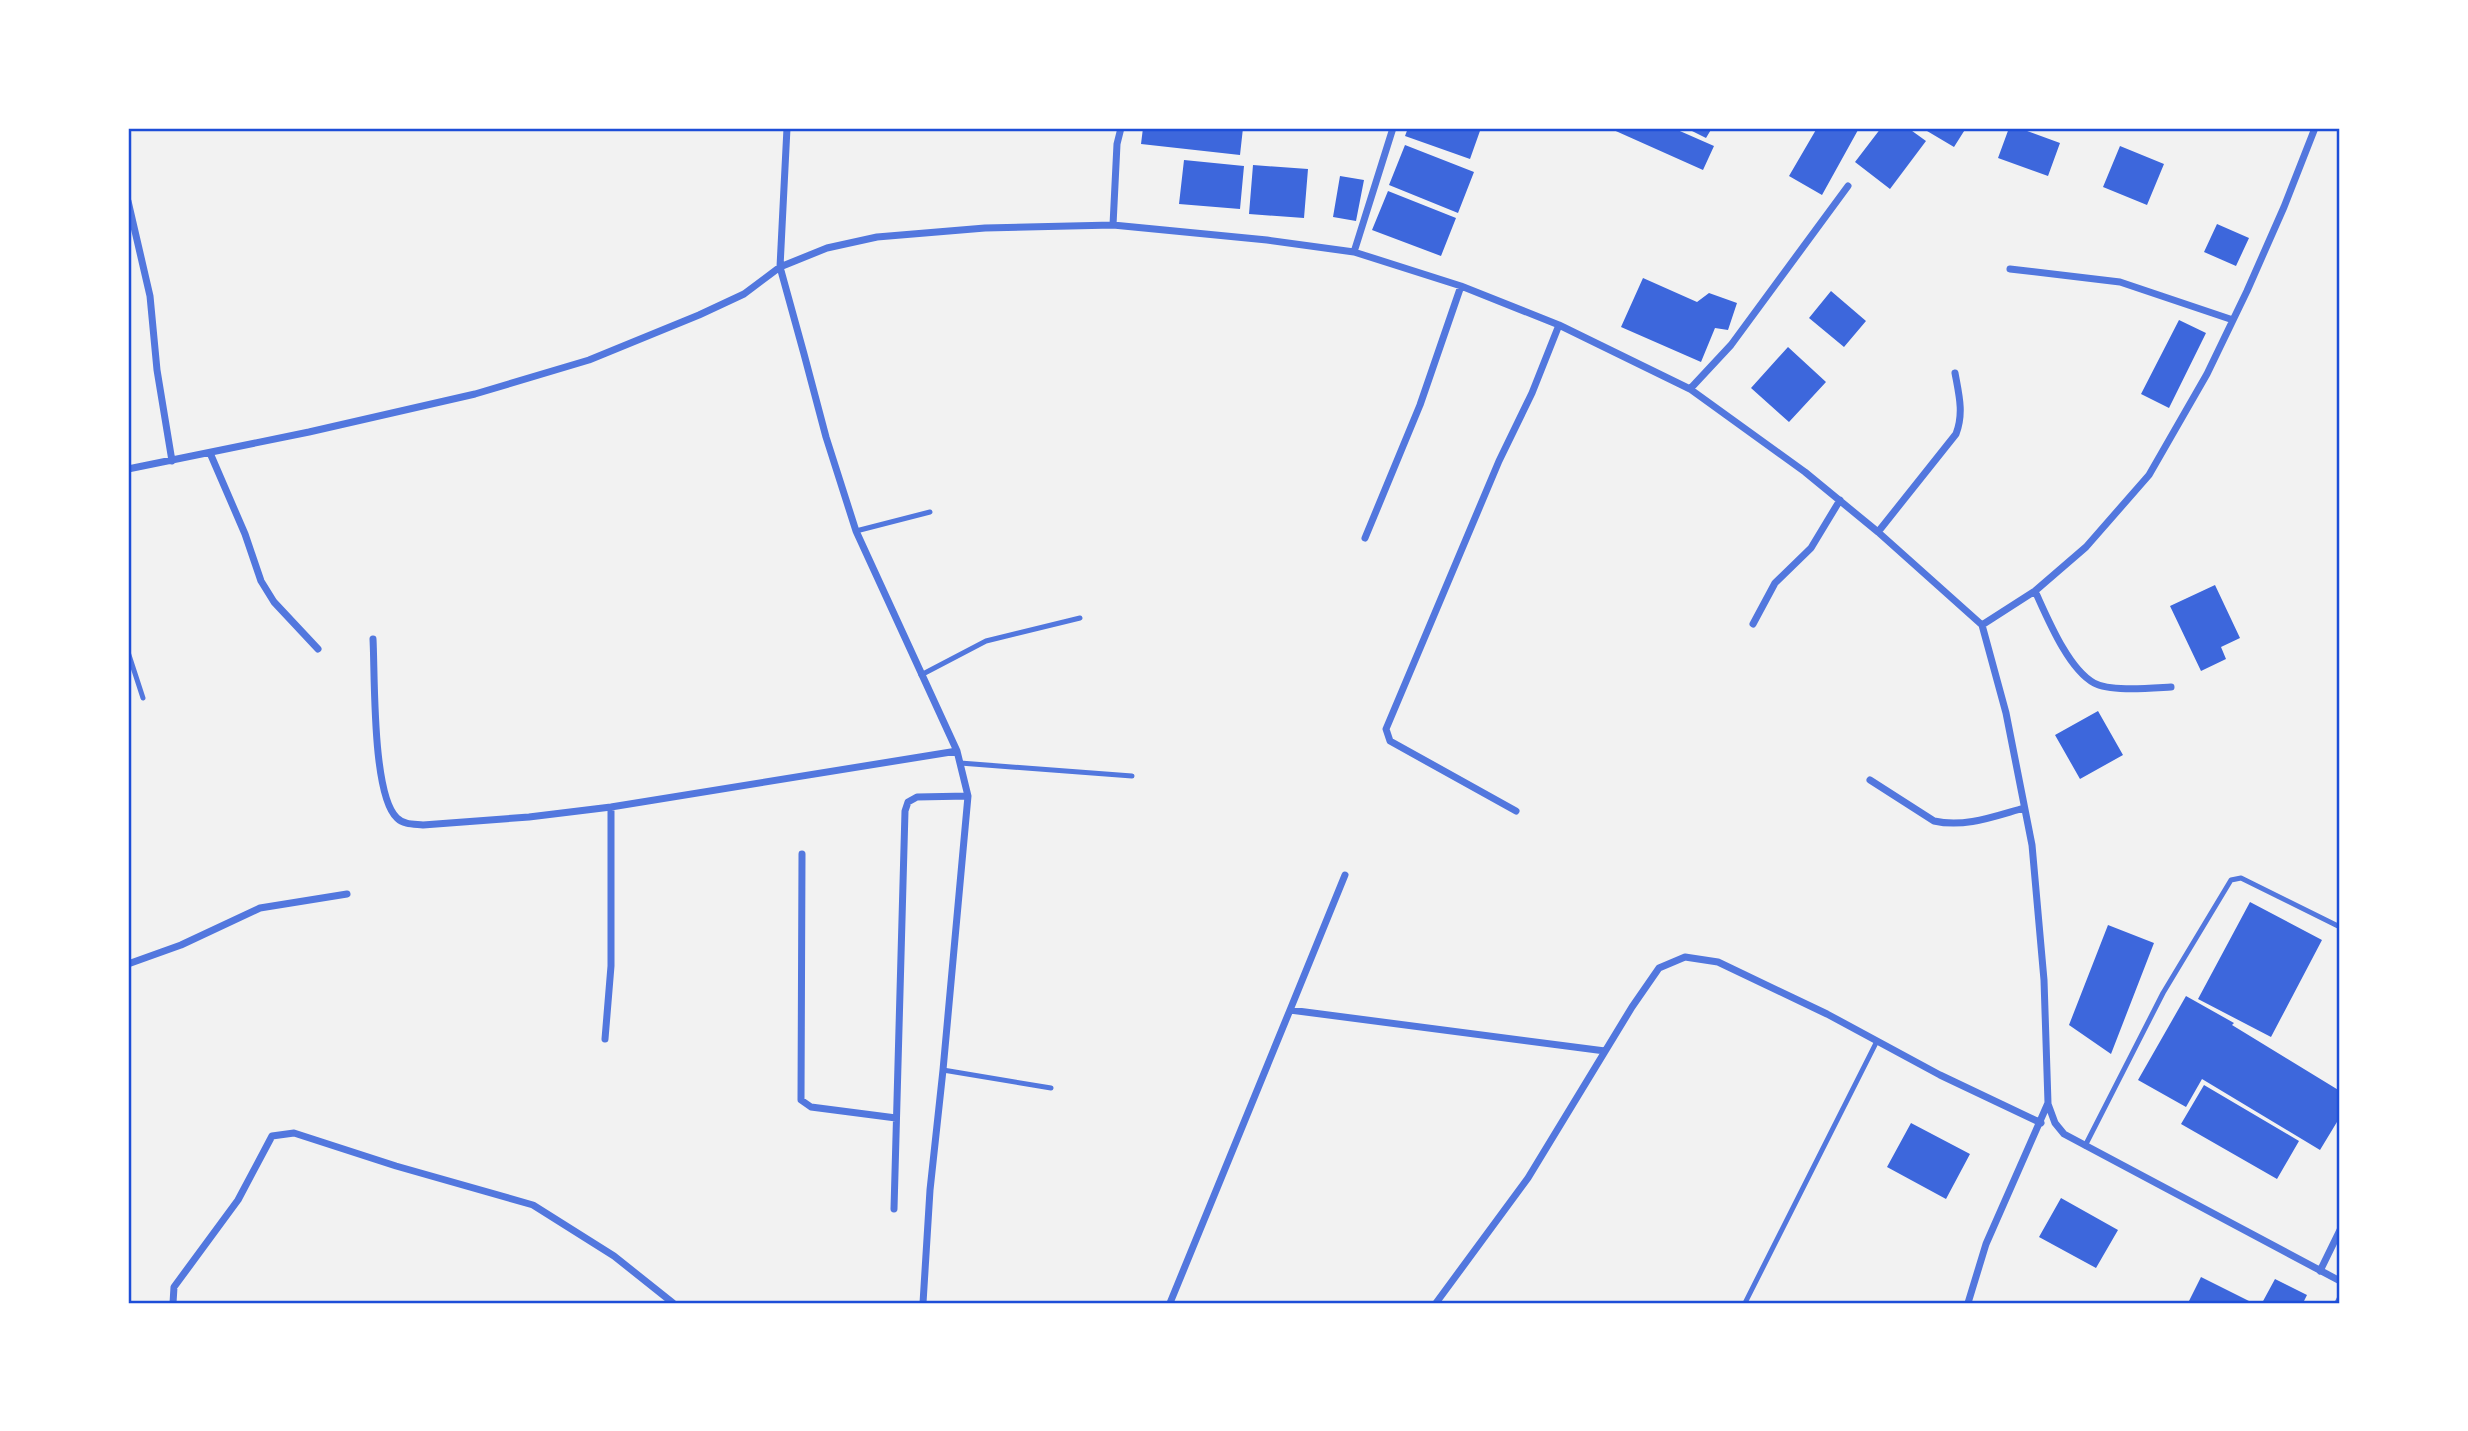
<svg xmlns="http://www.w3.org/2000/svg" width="2468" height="1431" font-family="'Exo 2',sans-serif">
<rect width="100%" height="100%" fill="#f2f2f2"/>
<!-- building -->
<path fill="#3d67dc" d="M1143,128H1243L1240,155L1141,144Z
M1408,128H1481L1470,159L1405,136Z
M1609,128H1673L1714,146L1703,170Z
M1686,128H1712L1706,138Z
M1817,128H1854L1858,130L1822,195L1789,176Z
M1881,128H1908L1926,141L1890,189L1855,162Z
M1922,128H1966L1954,147Z
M2009,128H2019L2060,143L2048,176L1998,158Z
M1405,145L1474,172L1458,213L1389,185Z
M2120,146L2164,164L2147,205L2103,187Z
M1184,160L1244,166L1240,209L1179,204Z
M1253,165L1308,169L1304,218L1249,214Z
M1340,176L1364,180L1356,221L1333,217Z
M1388,191L1456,218L1441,256L1372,230Z
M2217,224L2249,238L2236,266L2204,252Z
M1643,278L1697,302L1709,293L1737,303L1728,330L1715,328L1701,362L1621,327Z
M1831,291L1866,321L1844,347L1809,318Z
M2179,320L2206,333L2169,408L2141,394Z
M1788,347L1826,382L1789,422L1751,388Z
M2215,585L2240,638L2221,647L2226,659L2201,671L2170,606Z
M2098,711L2123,755L2080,779L2055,735Z
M2250,902L2322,940L2271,1037L2198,999Z
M2108,925L2154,943L2111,1054L2069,1025Z
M2186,996L2234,1023L2232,1025L2340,1091V1117L2320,1150L2202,1079L2186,1107L2138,1080Z
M2204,1085L2299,1141L2277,1179L2181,1124Z
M1911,1123L1970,1154L1946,1199L1887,1167Z
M2061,1198L2118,1230L2096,1268L2039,1237Z
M2201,1277L2253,1303H2188Z
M2275,1279L2307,1295L2303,1303H2262Z"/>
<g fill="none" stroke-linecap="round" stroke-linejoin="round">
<!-- service -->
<path stroke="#5277de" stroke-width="5" d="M856,531L930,512
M128,652L143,698
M921,675L986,641L1080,618
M960,763L1132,776
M943,1070L1051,1088
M2085,1146L2163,993L2231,880L2241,878L2340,927
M1745,1303L1877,1041"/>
<!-- minor -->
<path stroke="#5277de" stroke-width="7" d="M787,128L780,267L804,354L826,437L856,531L957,751L968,796L943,1070L930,1190L923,1303
M128,201L150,296L157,370L172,461
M1113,225L1117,144L1121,128
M1354,252L1393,128
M2010,269L2120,282L2233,320
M1690,389L1731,345L1848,186
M210,453L245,534L261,581L274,602L318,649
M128,469L309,432L475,394L589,360L699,315L744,294L780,267L827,248L877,237L985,228L1113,225L1267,240L1354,252L1461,286L1559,325L1690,389L1805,472L1878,532L1982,625L2006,713L2032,845L2044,980L2048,1103L1986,1244L1968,1303
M1878,532L1956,434C1964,413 1959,395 1955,373
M1365,538L1420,405L1461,286
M2035,591C2047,617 2068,669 2094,683C2110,692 2152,688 2171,687
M1753,624L1775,583L1811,548L1840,500
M1982,625L2035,591L2086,547L2149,475L2207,374L2247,291L2284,207L2315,128
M373,639C375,675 372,795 397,818C404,825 414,824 423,825L529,817L611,807L957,751
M1870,780L1934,821C1965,828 1995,816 2024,808
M1516,811L1390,741L1386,729L1499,461L1532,393L1559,325
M802,854L801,1100L811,1107L896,1118
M128,964L181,945L260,908L347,894
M1290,1010L1345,875
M605,1039L611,966V807
M2048,1104L2055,1123L2064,1134L2340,1281
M894,1209L905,811L908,802L917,797L968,796
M2320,1271L2340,1230
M173,1303L174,1287L238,1200L272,1136L294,1133L396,1166L533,1205L614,1256L673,1303
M1170,1303L1290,1010L1605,1051
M1436,1303L1528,1178L1632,1007L1659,968L1685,957L1718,962L1827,1014L1940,1075L2041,1123
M2338,1303L2340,1299"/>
</g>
<!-- border -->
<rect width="2468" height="1431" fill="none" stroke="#ffffff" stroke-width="259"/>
<rect x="130" y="130" width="2208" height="1172" fill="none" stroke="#1d4ed8" stroke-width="2.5"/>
</svg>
